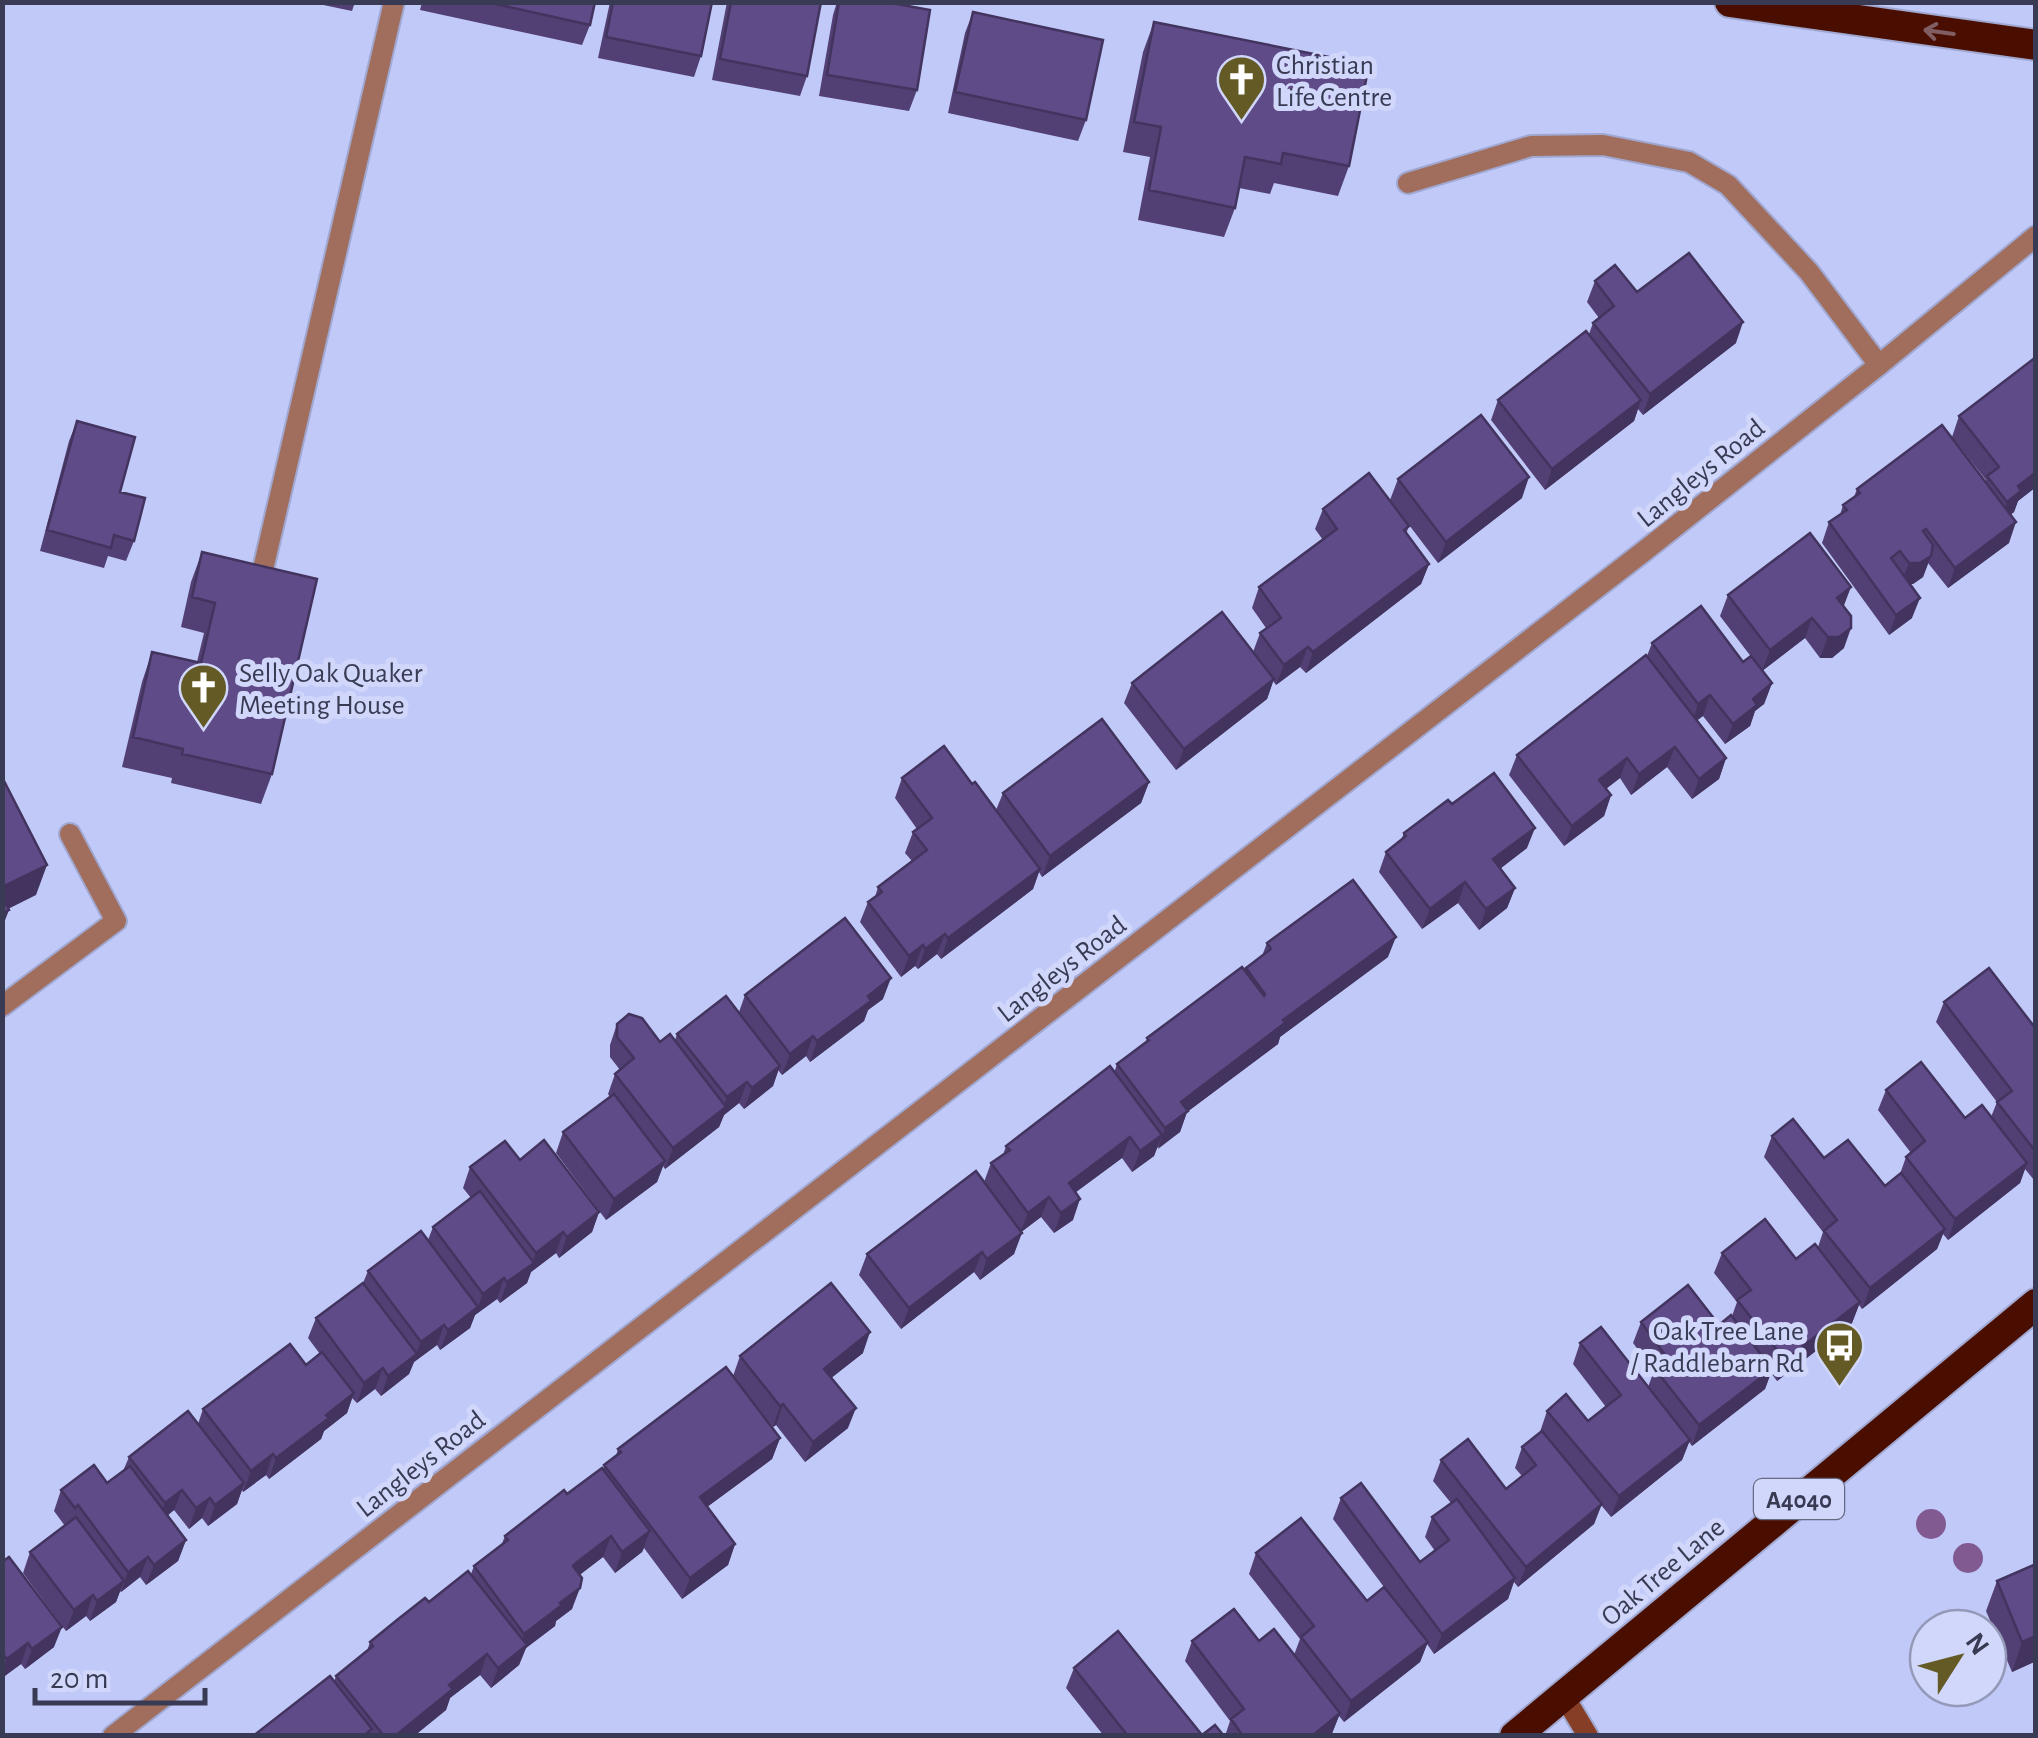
<svg xmlns="http://www.w3.org/2000/svg" width="2038" height="1738" font-family="'Alegreya Sans',sans-serif">
<rect width="100%" height="100%" fill="#c1c9f8"/>
<g fill="none" stroke-linecap="round" stroke-linejoin="round">
<defs>
<path id="lane" d="M1408,183L1531,146L1603,145L1689,162L1728,185L1809,272L1879,365
M264,565L394,2
M2,1006L116,921L70,834"/>
<path id="street" d="M113,1736L1643,552L1879,365L2036,236"/>
<path id="secondary" d="M1564,1696L1588,1736"/>
<path id="highway" d="M1730,2L2036,45
M1515,1736L2036,1304"/>
</defs>
<!-- lane casing -->
<use href="#lane" stroke="#a0a7d0" stroke-width="24"/>
<!-- street casing -->
<use href="#street" stroke="#a0a7d0" stroke-width="24"/>
<!-- secondary casing -->
<use href="#secondary" stroke="#a0a7d0" stroke-width="24"/>
<!-- highway casing -->
<use href="#highway" stroke="#a0a7d0" stroke-width="34"/>
<!-- lane -->
<use href="#lane" stroke="#a16e5d" stroke-width="20"/>
<!-- street -->
<use href="#street" stroke="#a16e5d" stroke-width="20"/>
<!-- secondary -->
<use href="#secondary" stroke="#873e26" stroke-width="20"/>
<!-- highway -->
<use href="#highway" stroke="#4a0e00" stroke-width="30"/>
</g>
<!-- trees -->
<g fill="#815a92">
<circle cx="1931" cy="1524" r="15"/>
<circle cx="1968" cy="1558" r="15"/>
</g>
<!-- wall -->
<path fill="#524074" d="M309,2H355L352,11Z
M422,2H595L590,25L582,45L420,10Z
M610,2H712L701,56L694,77L598,58Z
M727,2H821L807,76L800,96L712,80Z
M837,2H886L917,90L909,111L819,96L833,15Z
M973,12L1086,120L1078,141L948,113L965,33Z
M1154,22L1349,166L1338,196L1274,183L1270,194L1239,188L1235,208L1224,237L1138,220L1150,157L1123,152L1143,52Z
M1595,281L1637,292L1736,343L1643,415L1638,409L1634,421L1545,490L1491,420L1498,400L1589,334L1593,323L1599,318L1587,302Z
M2036,357V487L2018,501L2014,512L2010,515L2009,543L1948,588L1928,563L1923,577L1913,584H1910L1912,618L1889,635L1822,543L1829,522L1840,515L1843,505L1854,497L1857,489L1985,482L1986,480L1952,437L1959,416Z
M77,421L120,492L134,541L126,561L108,556L104,568L40,551L69,441Z
M1398,479L1522,498L1438,563L1390,500Z
M1323,509L1409,526L1406,534L1429,564L1421,584L1306,673L1300,667L1276,685L1273,681L1267,699L1176,770L1124,703L1132,683L1253,652L1260,633L1266,628L1252,608L1259,587L1323,540L1315,529Z
M202,552L272,774L261,804L171,783L172,778L122,767L142,682L152,652L197,662L204,633L181,627L191,582Z
M1728,595L1844,607V648L1832,658H1820L1805,638L1762,671L1720,616Z
M1652,643L1743,662L1772,683L1764,704L1755,711L1750,726L1725,744L1703,716L1697,720L1726,758L1719,779L1692,799L1667,767L1631,795L1620,778L1606,789L1611,795L1604,816L1564,846L1509,775L1517,755L1647,656Z
M902,778L972,784L996,810L1003,793L1149,782L1141,803L1042,877L1039,872L1033,889L941,959L937,954L918,969L915,966L901,977L860,922L868,902L875,897L878,887L912,861L905,853L913,832L917,829L895,798Z
M1452,804L1527,848L1500,869L1515,888L1507,908L1479,930L1458,903L1422,929L1379,872L1386,852L1401,840L1404,833Z
M1267,943L1388,957L1280,1037L1278,1044L1187,1112L1180,1132L1157,1148L1154,1156L1132,1172L1122,1158L1076,1192L1073,1220L1054,1233L1041,1217L1021,1232L1014,1254L980,1280L974,1272L901,1329L859,1275L867,1254L984,1182L991,1163L1003,1155L1006,1146L1114,1073L1117,1064L1145,1044L1147,1038L1245,971L1246,968L1262,956Z
M745,995L883,999L868,1010L864,1021L810,1062L806,1056L782,1075L778,1070L773,1086L744,1109L739,1103L724,1115L719,1127L665,1169L663,1166L657,1182L606,1220L556,1153L563,1132L610,1097L608,1094L615,1074L620,1070L610,1057V1045L617,1024L660,1042L675,1040L677,1034L739,1012Z
M1944,1002L2036,1029V1179L2034,1180L2025,1169L2020,1183L1948,1240L1943,1234L1937,1249L1862,1309L1859,1305L1852,1323L1777,1381L1771,1373L1765,1389L1692,1446L1689,1442L1682,1460L1611,1517L1601,1505L1594,1524L1518,1587L1514,1582L1508,1599L1434,1654L1427,1644L1420,1662L1344,1722L1339,1716L1331,1736H1225L1230,1721L1185,1661L1192,1641H1259L1294,1655L1300,1639L1249,1574L1256,1553L1367,1601L1384,1587L1333,1519L1341,1498L1420,1562L1435,1551L1425,1537L1432,1517L1451,1503L1433,1481L1441,1460L1506,1489L1522,1476L1515,1468L1522,1447L1540,1432L1547,1411L1588,1421L1606,1407L1573,1364L1580,1343L1648,1387L1654,1371L1633,1343L1641,1322L1719,1325L1732,1316L1737,1302L1714,1273L1722,1253L1796,1259L1818,1247L1823,1232L1764,1157L1772,1136L1885,1186L1900,1174L1906,1157L1911,1153L1878,1110L1886,1090L1965,1118L1991,1117L1997,1102L1936,1022Z
M520,1160L599,1212L592,1232L559,1258L556,1253L531,1272L527,1283L500,1303L497,1299L475,1315L470,1328L440,1350L437,1345L414,1362L409,1374L381,1396L375,1389L357,1403L352,1398L347,1413L324,1431L321,1439L269,1479L266,1475L243,1492L242,1490L237,1504L208,1526L202,1518L189,1529L174,1510L167,1516L186,1540L178,1561L146,1585L140,1577L121,1592L120,1591L116,1602L90,1621L86,1616L66,1631L23,1573L30,1552L65,1526L54,1511L61,1490L107,1483L123,1471L129,1457L198,1424L203,1409L306,1365L320,1354L308,1338L316,1318L363,1283L368,1271L428,1240L433,1227L471,1198L463,1188L470,1167Z
M863,1353L831,1378L848,1428L805,1462L776,1425L773,1427L750,1398L780,1438L772,1459L707,1507L735,1544L728,1565L682,1599L644,1548L642,1552L615,1573L603,1557L579,1575L572,1609L556,1621L555,1626L526,1648L519,1665L491,1688L480,1675L450,1698L446,1710L414,1736H253L334,1682L336,1676L367,1651L370,1642L471,1574L474,1566L501,1546L505,1536L603,1469L604,1465L616,1456L618,1449L733,1376L740,1356Z
M2,1562L54,1647L25,1669L21,1664L2,1678Z
M1997,1581L2036,1661L2012,1672L1986,1611Z
M1074,1668L1202,1735L1224,1736H1104L1066,1688Z"/>
<!-- shaded-wall -->
<path fill="#42345e" d="M1743,322L1736,343L1643,415L1650,394Z
M1641,400L1634,421L1545,490L1552,469Z
M2036,472V487L2018,501L2014,512L2000,523L2007,502L2018,486Z
M1529,477L1522,498L1438,563L1446,542Z
M2016,522L2009,543L1948,588L1955,568Z
M1931,556L1923,577L1913,584H1901L1909,563Z
M1429,564L1421,584L1306,673L1313,652Z
M1851,587L1843,608L1837,598Z
M1920,598L1912,618L1889,635L1896,615Z
M1812,618L1805,638L1762,671L1770,650Z
M1851,628L1844,648L1832,658H1820L1828,637Z
M1308,647L1300,667L1276,685L1284,665Z
M1274,679L1267,699L1176,770L1184,749Z
M1772,683L1764,704L1755,711L1750,726L1725,744L1733,724L1753,699Z
M1710,695L1703,716L1691,725L1698,704Z
M1675,747L1667,767L1631,795L1639,774Z
M1627,758L1620,778L1591,800L1599,780Z
M1726,758L1719,779L1692,799L1699,779Z
M1149,782L1141,803L1042,877L1050,856Z
M1611,795L1604,816L1564,846L1572,826Z
M1535,828L1527,848L1485,880L1493,859Z
M47,865L36,895L2,912V887Z
M1040,869L1033,889L941,959L948,938Z
M1465,882L1458,903L1422,929L1430,909Z
M1515,888L1507,908L1479,930L1486,909Z
M9,910L2,928V913Z
M945,934L937,954L918,969L925,949Z
M1396,937L1388,957L1280,1037L1278,1044L1187,1112L1180,1132L1158,1149L1165,1128L1181,1102L1283,1020Z
M923,945L915,966L901,977L909,956Z
M891,978L883,999L868,1010L864,1021L810,1062L817,1041L868,996Z
M813,1036L806,1056L782,1075L790,1054Z
M780,1066L773,1086L744,1109L752,1088Z
M747,1082L739,1103L724,1115L719,1127L665,1169L673,1148L722,1110L727,1097Z
M1162,1135L1154,1156L1132,1172L1140,1151Z
M1130,1137L1122,1158L1061,1203L1069,1183Z
M665,1161L657,1182L606,1220L614,1199Z
M2027,1163L2020,1183L1948,1240L1955,1219Z
M1049,1197L1041,1217L1020,1233L1028,1213Z
M1080,1199L1073,1220L1054,1233L1061,1213Z
M599,1212L592,1232L559,1258L567,1237Z
M1945,1229L1937,1249L1862,1309L1870,1288Z
M563,1232L556,1253L531,1272L527,1283L500,1303L507,1282L532,1264L536,1253Z
M1022,1233L1014,1254L980,1280L987,1259Z
M982,1252L974,1272L901,1329L909,1308Z
M504,1278L497,1299L475,1315L483,1294Z
M1860,1302L1852,1323L1777,1381L1785,1360Z
M478,1307L470,1328L440,1350L448,1330Z
M444,1325L437,1345L414,1362L409,1374L381,1396L388,1376L416,1354L421,1342Z
M870,1332L863,1353L816,1390L824,1369Z
M383,1368L375,1389L357,1403L364,1383Z
M1772,1369L1765,1389L1692,1446L1699,1425Z
M354,1393L347,1413L324,1431L321,1439L269,1479L276,1458L326,1415Z
M783,1404L776,1425L773,1427L780,1406Z
M856,1408L848,1428L805,1462L813,1442Z
M780,1438L772,1459L692,1518L700,1497Z
M1690,1440L1682,1460L1611,1517L1619,1496Z
M273,1454L266,1475L243,1492L251,1471Z
M244,1483L237,1504L208,1526L215,1505Z
M182,1490L174,1510L157,1524L165,1503Z
M210,1498L202,1518L189,1529L196,1508Z
M1602,1504L1594,1524L1518,1587L1526,1567Z
M650,1531L642,1552L615,1573L622,1552Z
M611,1536L603,1557L568,1584L576,1563Z
M186,1540L178,1561L146,1585L154,1565Z
M735,1544L728,1565L682,1599L690,1578Z
M148,1557L140,1577L121,1592L128,1572Z
M1515,1578L1508,1599L1434,1654L1442,1634Z
M124,1581L116,1602L90,1621L97,1601Z
M580,1588L572,1609L556,1621L555,1626L526,1648L519,1665L491,1688L498,1668L518,1652L524,1634Z
M93,1595L86,1616L66,1631L74,1610Z
M62,1627L54,1647L25,1669L32,1649Z
M2036,1636V1661L2012,1672L2022,1642Z
M1428,1642L1420,1662L1344,1722L1351,1701Z
M28,1643L21,1664L2,1678V1672L7,1659Z
M487,1654L480,1675L450,1698L446,1710L414,1736H395L449,1685Z
M1340,1713L1331,1736H1312Z"/>
<!-- building -->
<path fill="#5f4b87" stroke="#42345e" stroke-width="2.5" d="M487,2H595L590,25Z
M613,2H712L701,56L606,37Z
M731,2H821L807,76L720,59Z
M839,2H886L930,10L917,90L827,75Z
M973,12L1103,40L1086,120L955,92Z
M1154,22L1369,65L1349,166L1283,153L1281,164L1245,157L1235,208L1149,190L1161,127L1134,122Z
M1689,253L1743,322L1650,394L1593,323L1614,306L1595,281L1615,265L1637,292Z
M1586,331L1641,400L1552,469L1498,400Z
M2036,357V472L2018,486L2021,491L2007,502L1987,476L1999,467L1959,416Z
M1481,415L1529,477L1446,542L1398,479Z
M77,421L135,437L120,492L145,498L134,541L114,535L111,548L47,530Z
M1942,425L2016,522L1955,568L1926,529L1923,531L1933,545L1931,556L1920,563H1909L1900,551L1891,558L1920,598L1896,615L1829,522L1847,510L1843,505L1860,493L1857,489Z
M1369,473L1409,526L1404,530L1429,564L1313,652L1308,647L1284,665L1260,633L1281,618L1259,587L1337,529L1323,509Z
M1810,533L1851,587L1837,598L1851,616V628L1839,637H1828L1812,618L1770,650L1728,595Z
M202,552L317,579L272,774L182,754L183,749L133,737L152,652L201,663L215,603L192,597Z
M1701,606L1743,662L1751,656L1772,683L1753,699L1757,705L1733,724L1710,695L1698,704L1652,643Z
M1222,612L1274,679L1184,749L1132,683Z
M1646,655L1726,758L1699,779L1675,747L1639,774L1627,758L1599,780L1611,795L1572,826L1517,755Z
M1102,719L1149,782L1050,856L1003,793Z
M944,746L972,784L975,782L1040,869L948,938L945,934L925,949L923,945L909,956L868,902L882,892L878,887L927,850L913,832L932,818L902,778Z
M1494,773L1535,828L1493,859L1515,888L1486,909L1465,882L1430,909L1386,852L1406,836L1404,833L1448,800L1452,804Z
M2,777L47,865L2,887Z
M1353,880L1396,937L1283,1020L1285,1023L1181,1102L1188,1111L1165,1128L1117,1064L1149,1040L1147,1038L1242,967L1264,996L1265,994L1246,968L1271,949L1267,943Z
M2,897L9,910L2,913Z
M845,918L891,978L868,996L871,1001L817,1041L813,1036L790,1054L745,995Z
M1989,968L2036,1029V1152L1997,1102L2012,1091L1944,1002Z
M726,996L780,1066L752,1088L747,1082L727,1097L677,1034Z
M629,1014L642,1018L660,1042L670,1034L726,1107L673,1148L615,1074L634,1058L617,1037V1024Z
M1921,1062L1965,1118L1982,1105L2027,1163L1955,1219L1906,1157L1925,1141L1886,1090Z
M1110,1066L1162,1135L1140,1151L1130,1137L1069,1183L1080,1199L1061,1213L1049,1197L1028,1213L991,1163L1010,1150L1006,1146Z
M614,1094L665,1161L614,1199L563,1132Z
M1793,1119L1824,1158L1848,1140L1885,1186L1901,1173L1945,1229L1870,1288L1824,1231L1837,1220L1772,1136Z
M544,1140L599,1212L567,1237L563,1232L536,1253L470,1167L505,1141L520,1160Z
M976,1171L1022,1233L987,1259L982,1252L909,1308L867,1254Z
M480,1191L534,1263L507,1282L504,1278L483,1294L433,1227Z
M1765,1219L1796,1259L1815,1244L1860,1302L1785,1360L1737,1300L1751,1290L1722,1253Z
M421,1231L478,1307L448,1330L444,1325L421,1342L368,1271Z
M363,1283L417,1354L388,1376L383,1368L364,1383L316,1318Z
M831,1283L870,1332L824,1369L856,1408L813,1442L783,1404L780,1406L740,1356Z
M1688,1285L1719,1325L1731,1315L1772,1369L1699,1425L1655,1369L1668,1359L1641,1322Z
M1601,1327L1690,1440L1619,1496L1547,1411L1566,1394L1588,1421L1621,1395L1580,1343Z
M290,1344L306,1365L322,1352L354,1393L326,1415L329,1418L276,1458L273,1454L251,1471L203,1409Z
M726,1367L780,1438L700,1497L735,1544L690,1578L604,1465L621,1452L618,1449Z
M188,1411L244,1483L215,1505L210,1498L196,1508L182,1490L165,1503L129,1457Z
M1542,1431L1602,1504L1526,1567L1441,1460L1468,1439L1506,1489L1536,1465L1522,1447Z
M94,1465L107,1483L130,1466L186,1540L154,1565L148,1557L128,1572L78,1505L75,1508L61,1490Z
M602,1468L650,1531L622,1552L611,1536L576,1563L573,1566L582,1578L580,1588L560,1603L562,1605L524,1634L474,1566L508,1540L505,1536L564,1490L567,1494Z
M1361,1483L1420,1562L1449,1540L1432,1517L1457,1499L1515,1578L1442,1634L1341,1498Z
M76,1517L124,1581L97,1601L93,1595L74,1610L30,1552Z
M1301,1518L1367,1601L1384,1587L1428,1642L1351,1701L1301,1637L1314,1626L1256,1553Z
M9,1557L62,1627L32,1649L28,1643L7,1659L2,1653V1562Z
M2036,1564V1636L2022,1642L1997,1581Z
M468,1571L527,1645L498,1668L487,1654L449,1685L453,1689L395,1736H384L336,1676L373,1646L370,1642L397,1620L425,1598L429,1602Z
M1234,1609L1259,1641L1274,1629L1340,1713L1312,1736H1243L1231,1719L1244,1709L1192,1641Z
M1118,1631L1202,1735L1215,1725L1224,1736H1128L1074,1668Z
M330,1676L372,1729L363,1736H253Z"/>
<!-- one-way arrows -->
<defs><path id="oneway-shaft" d="M-6 0H5M1.5-3L5.5 0L1.5 3" fill="none" stroke-width="1.6" stroke-linecap="round" stroke-linejoin="round" transform="scale(2.5)"/></defs>
<use stroke="#805e64" href="#oneway-shaft" transform="translate(1939 32) rotate(-172)"/>
<!-- icons -->
<defs>
<symbol id="church-pin" viewBox="-11 -11 22 30"><path d="M0 17L-7.5 6A9.5 9.5 0 1 1 7.5 6Z" fill="#645a26" stroke="#d1d7fb"/><path d="M-1.2-6h2.4v3.5h3.3v2.4h-3.3V6h-2.4V-.1h-3.3v-2.4h3.3Z" fill="#fff"/></symbol>
<symbol id="bus-pin" viewBox="-11 -11 22 30"><path d="M0 17L-7.5 6A9.5 9.5 0 1 1 7.5 6Z" fill="#645a26" stroke="#d1d7fb"/><path d="M-5-6H5V4H4V6H2V4H-2V6H-4V4H-5ZM-3.5-4V0h7V-4ZM-3.5 1.2v1.5H-2V1.2ZM2 1.2v1.5H3.5V1.2Z" fill="#fff"/></symbol>
</defs>
<g fill-rule="evenodd">
<use href="#church-pin" x="1214" y="52" width="55" height="75"/>
<use href="#church-pin" x="176" y="660" width="55" height="75"/>
<use href="#bus-pin" x="1812" y="1318" width="55" height="75"/>
</g>
<g text-anchor="middle" stroke-width="10" stroke-linejoin="round" paint-order="stroke">
<!-- shield labels -->
<rect fill="#d1d7fb" stroke="#666a85" stroke-width="2.5" x="1754" y="1479" width="90" height="40" rx="8"/>
<g font-size="25" font-weight="bold" fill="#383b53">
<text x="1799" y="1508">A4040</text>
</g>
<!-- poi labels -->
<g font-size="28" fill="#383b53" stroke="#d1d7fb" text-anchor="start">
<text x="1276" y="74">Christian<tspan x="1276" dy="32">Life Centre</tspan></text>
<text x="239" y="682">Selly Oak Quaker<tspan x="239" dy="32">Meeting House</tspan></text>
<text x="1804" y="1340" text-anchor="end">Oak Tree Lane<tspan x="1804" dy="32">/ Raddlebarn Rd</tspan></text>
</g>
<!-- street labels -->
<g font-size="28" fill="#383b53" stroke="#d1d7fb">
<text transform="translate(1700 472) rotate(-39)" y="10">Langleys Road</text>
<text transform="translate(1061 968) rotate(-38)" y="10">Langleys Road</text>
<text transform="translate(420 1463) rotate(-38)" y="10">Langleys Road</text>
<text transform="translate(1662 1571) rotate(-40)" y="10">Oak Tree Lane</text>
</g>
</g>
<!-- border -->
<rect width="2038" height="1738" fill="none" stroke="#383b53" stroke-width="10"/>
<!-- north arrow -->
<g transform="translate(1958 1658) rotate(54)"><circle r="48" fill="#d1d7fb" stroke="#9499b8" stroke-width="2.5"/>
<path d="M0-8L18 38L0 25L-18 38Z" fill="#645a26"/>
<text y="-15" font-size="28" font-weight="bold" text-anchor="middle" fill="#383b53">N</text>
</g>
<!-- scale -->
<path d="M35 1688v15h170v-15" fill="none" stroke="#383b53" stroke-width="5"/>
<text x="50" y="1688" font-size="30" fill="#383b53" stroke="#d1d7fb" stroke-width="8" paint-order="stroke">20 m</text>
</svg>
